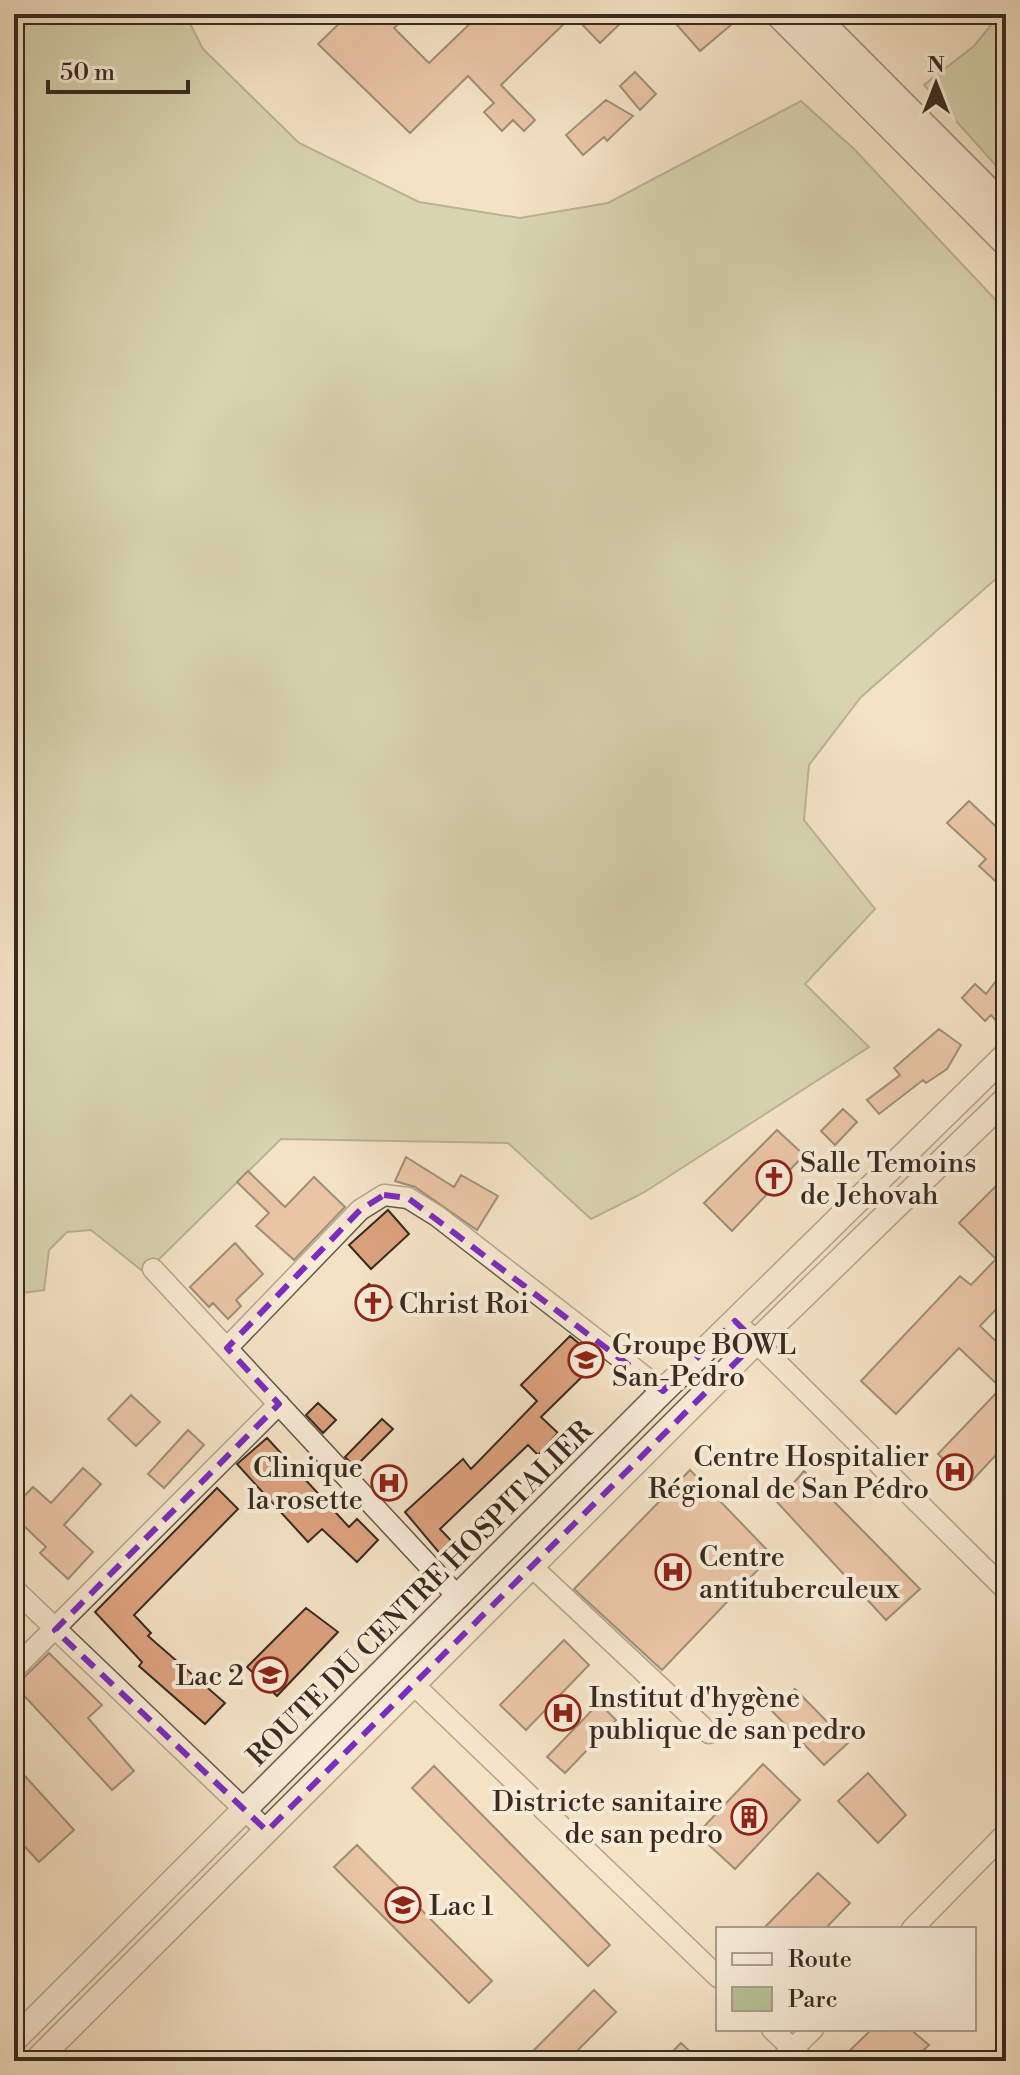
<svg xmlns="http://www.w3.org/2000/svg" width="1020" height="2075" font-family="'Libre Bodoni',serif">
<rect width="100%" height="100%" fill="#f4e2c5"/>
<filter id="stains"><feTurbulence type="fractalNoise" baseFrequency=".0025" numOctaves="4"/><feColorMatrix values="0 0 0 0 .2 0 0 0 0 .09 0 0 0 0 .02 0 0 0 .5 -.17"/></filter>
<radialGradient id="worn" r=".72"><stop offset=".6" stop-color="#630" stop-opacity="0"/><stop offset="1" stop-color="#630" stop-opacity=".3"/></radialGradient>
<!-- green -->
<path fill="#b7c498" stroke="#77785c" stroke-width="2" d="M14,14H185L203,49L299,143L419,202L520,218L608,203L801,101L854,149L1006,311V570L861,697L809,765L804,820L875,909L805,984L869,1047L643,1193L591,1219L508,1143L281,1139L145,1273L91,1230L67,1232L49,1250L44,1290L14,1294Z
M1000,14H1006V177L924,85L974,46Z"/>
<!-- building -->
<path fill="#dda27f" stroke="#372b21" stroke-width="2" d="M349,14H393L401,22L394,28L429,63L480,14H630L600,43L573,15L501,85L535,120L524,131L513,120L502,131L484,112L494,103L468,76L410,133L318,44Z
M688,14H721L731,25L700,51L677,25Z
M635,72L656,94L640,110L620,86Z
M606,100L633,116L607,141L604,137L583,155L566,135Z
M969,801L1006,836V891L979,866L986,859L947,823Z
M1006,968V1015L998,1023L991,1015L985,1021L962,998L975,984L986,994Z
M939,1029L961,1045L947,1069L926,1083L923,1080L879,1114L867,1100L900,1075L894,1068Z
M843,1109L857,1122L835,1145L821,1131Z
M777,1130L804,1155L732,1231L704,1203Z
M406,1157L454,1187L461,1175L498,1196L477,1230L415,1187L395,1181Z
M248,1171L285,1207L314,1177L345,1207L294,1260L256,1226L269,1213L237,1182Z
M1006,1176V1299L980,1326L1006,1351V1444L969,1484L938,1454L1001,1388L959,1348L896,1414L861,1381L960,1276L971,1285L996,1259L959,1223Z
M388,1210L409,1234L371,1269L349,1245Z
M235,1243L263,1274L236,1300L241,1306L228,1319L213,1303L209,1307L190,1287Z
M369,1284L392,1307L382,1317L359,1294Z
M570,1336L599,1360L541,1417L558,1433L538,1455L528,1445L440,1529L460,1550L447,1562L405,1512L463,1459L471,1469L537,1401L521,1385Z
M131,1395L160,1422L136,1446L108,1419Z
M318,1403L336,1420L323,1433L306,1415Z
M382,1419L393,1429L355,1467L345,1457Z
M188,1430L204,1445L164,1488L148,1474Z
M267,1438L349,1527L357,1519L378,1540L357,1562L322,1529L308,1542L237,1464Z
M83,1468L101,1484L64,1525L93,1552L68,1579L40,1553L46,1547L24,1526L14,1537V1507L33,1487L51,1503Z
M690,1470L772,1555L662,1670L574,1589Z
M804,1471L920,1589L886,1620L777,1502Z
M217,1488L238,1509L134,1615L151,1633L148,1636L225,1703L205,1724L139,1666L142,1662L95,1612Z
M306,1608L338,1632L277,1696L247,1667Z
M564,1640L589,1665L526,1730L500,1705Z
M49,1653L102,1705L88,1718L134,1771L112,1790L15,1686Z
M795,1689L848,1743L824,1765L772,1711Z
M599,1703L616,1720L565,1773L547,1757Z
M14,1764L74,1830L39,1862L14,1835Z
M763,1764L800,1800L735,1869L697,1834Z
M434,1766L610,1945L588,1966L412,1788Z
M868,1773L906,1815L878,1843L838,1801Z
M357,1845L492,1981L469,2003L334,1867Z
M818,1873L850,1903L825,1929H763Z
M594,1990L616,2012L567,2061H545L534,2050Z
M872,2029H910L929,2045L912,2061H839Z
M681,2043L700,2061H663Z"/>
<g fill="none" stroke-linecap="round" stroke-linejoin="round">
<defs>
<path id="minor" d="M153,1269L459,1598
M735,1321L1006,1590
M227,1348L360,1210L384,1195L408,1198L437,1216L663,1391
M531,1566L709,1733
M14,1589L267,1831
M14,1669L279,1404
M413,1684L718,1977
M912,1929L1006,1833
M772,2029L805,2061
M780,2061L813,2029"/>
<path id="tertiary" d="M14,2040L663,1391L1006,1055
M36,2061L756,1342L1006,1099"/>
<path id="secondary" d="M780,14L1006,241
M811,14L1006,210"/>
</defs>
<!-- minor casing -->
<use href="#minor" stroke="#66594a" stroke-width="23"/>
<!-- tertiary casing -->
<use href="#tertiary" stroke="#66594a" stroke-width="27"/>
<!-- secondary casing -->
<use href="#secondary" stroke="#372b21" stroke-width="31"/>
<!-- minor -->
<use href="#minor" stroke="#f8ecd9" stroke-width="20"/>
<!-- tertiary -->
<use href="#tertiary" stroke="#f8ecd9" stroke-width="24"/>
<!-- secondary -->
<use href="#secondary" stroke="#f8ecd9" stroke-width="28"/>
</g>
<!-- marked area -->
<path d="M0 0H1020V2075H0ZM384,1195L408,1198L663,1391L735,1321L756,1342L267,1831L55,1630L279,1404L227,1348L360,1210Z" fill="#f4e2c5" fill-opacity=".55" fill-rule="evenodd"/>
<path fill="none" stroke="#7b2cbf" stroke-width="6" stroke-dasharray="16 10" stroke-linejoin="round" d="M384,1195L408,1198L663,1391L735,1321L756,1342L267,1831L55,1630L279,1404L227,1348L360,1210Z"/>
<!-- icons -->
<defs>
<symbol id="church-ring" viewBox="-11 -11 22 22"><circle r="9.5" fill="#f8ecd9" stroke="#8f2418" stroke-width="1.5"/><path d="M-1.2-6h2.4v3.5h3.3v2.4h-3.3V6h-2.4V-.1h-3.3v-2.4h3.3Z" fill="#8f2418"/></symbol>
<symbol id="university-ring" viewBox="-11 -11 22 22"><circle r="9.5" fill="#f8ecd9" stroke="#8f2418" stroke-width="1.5"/><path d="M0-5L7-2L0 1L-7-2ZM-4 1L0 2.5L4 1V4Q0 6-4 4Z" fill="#8f2418"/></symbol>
<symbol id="hospital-ring" viewBox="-11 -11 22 22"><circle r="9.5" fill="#f8ecd9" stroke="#8f2418" stroke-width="1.5"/><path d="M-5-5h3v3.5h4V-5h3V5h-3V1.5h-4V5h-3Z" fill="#8f2418"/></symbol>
<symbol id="school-ring" viewBox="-11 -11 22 22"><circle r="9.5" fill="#f8ecd9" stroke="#8f2418" stroke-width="1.5"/><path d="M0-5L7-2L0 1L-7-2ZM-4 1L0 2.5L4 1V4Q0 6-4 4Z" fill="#8f2418"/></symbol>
<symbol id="building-ring" viewBox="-11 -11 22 22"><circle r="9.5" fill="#f8ecd9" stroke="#8f2418" stroke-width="1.5"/><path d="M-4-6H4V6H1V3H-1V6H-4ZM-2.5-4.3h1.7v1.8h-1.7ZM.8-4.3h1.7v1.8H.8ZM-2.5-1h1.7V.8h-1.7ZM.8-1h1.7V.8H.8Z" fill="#8f2418"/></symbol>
</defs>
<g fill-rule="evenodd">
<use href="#church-ring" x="754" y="1158" width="40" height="40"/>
<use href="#church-ring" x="353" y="1283" width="40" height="40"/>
<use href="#university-ring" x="566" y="1340" width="40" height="40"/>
<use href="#hospital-ring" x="935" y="1452" width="40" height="40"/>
<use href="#hospital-ring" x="369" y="1463" width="40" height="40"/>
<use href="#hospital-ring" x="653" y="1552" width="40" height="40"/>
<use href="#school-ring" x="250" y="1655" width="40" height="40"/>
<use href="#hospital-ring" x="543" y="1693" width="40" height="40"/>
<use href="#building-ring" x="729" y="1797" width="40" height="40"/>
<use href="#school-ring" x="383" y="1885" width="40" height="40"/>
</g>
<g text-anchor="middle" stroke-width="8" stroke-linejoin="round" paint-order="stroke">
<!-- poi labels -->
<g font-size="28" fill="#372b21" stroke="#f8ecd9" text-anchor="start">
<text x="800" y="1172">Salle Temoins<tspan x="800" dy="32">de Jehovah</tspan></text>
<text x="399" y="1313">Christ Roi</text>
<text x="612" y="1354">Groupe BOWL<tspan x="612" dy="32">San-Pedro</tspan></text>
<text x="929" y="1466" text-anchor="end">Centre Hospitalier<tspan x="929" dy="32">Régional de San Pédro</tspan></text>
<text x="363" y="1477" text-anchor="end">Clinique<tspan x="363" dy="32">la rosette</tspan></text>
<text x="699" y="1566">Centre<tspan x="699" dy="32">antituberculeux</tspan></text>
<text x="244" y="1685" text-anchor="end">Lac 2</text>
<text x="589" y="1707">Institut d'hygène<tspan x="589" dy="32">publique de san pedro</tspan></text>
<text x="723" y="1811" text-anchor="end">Districte sanitaire<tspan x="723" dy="32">de san pedro</tspan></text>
<text x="429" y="1915">Lac 1</text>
</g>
<!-- street labels -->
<g font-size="28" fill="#372b21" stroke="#f8ecd9">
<text transform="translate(419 1593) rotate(-45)" y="10">ROUTE DU CENTRE HOSPITALIER</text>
</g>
</g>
<!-- margin -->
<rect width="1020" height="2075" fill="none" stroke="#f4e2c5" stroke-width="48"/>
<rect x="16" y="16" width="988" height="2043" fill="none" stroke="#372b21" stroke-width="4"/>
<rect x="24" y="24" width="972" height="2027" fill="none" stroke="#372b21" stroke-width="2"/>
<!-- legend -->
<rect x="716" y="1927" width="260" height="104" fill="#f8ecd9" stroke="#ab9f8f" stroke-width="2"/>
<rect x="732" y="1953" width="40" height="12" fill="#f8ecd9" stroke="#ab9f8f" stroke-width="2"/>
<text x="788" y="1967" font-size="24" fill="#372b21">Route</text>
<rect x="732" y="1987" width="40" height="24" fill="#b7c498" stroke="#ab9f8f" stroke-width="2"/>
<text x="788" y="2007" font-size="24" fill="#372b21">Parc</text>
<!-- north arrow -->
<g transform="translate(936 84)" stroke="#f8ecd9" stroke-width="6" paint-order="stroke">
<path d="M0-6L14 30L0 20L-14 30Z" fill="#372b21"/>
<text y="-12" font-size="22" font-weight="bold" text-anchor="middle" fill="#372b21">N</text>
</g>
<!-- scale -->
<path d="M48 80v12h140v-12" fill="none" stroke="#372b21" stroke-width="4"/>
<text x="60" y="80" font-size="24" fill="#372b21" stroke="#f8ecd9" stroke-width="6" paint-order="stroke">50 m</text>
<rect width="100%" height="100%" filter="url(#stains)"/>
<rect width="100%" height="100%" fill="url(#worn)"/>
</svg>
